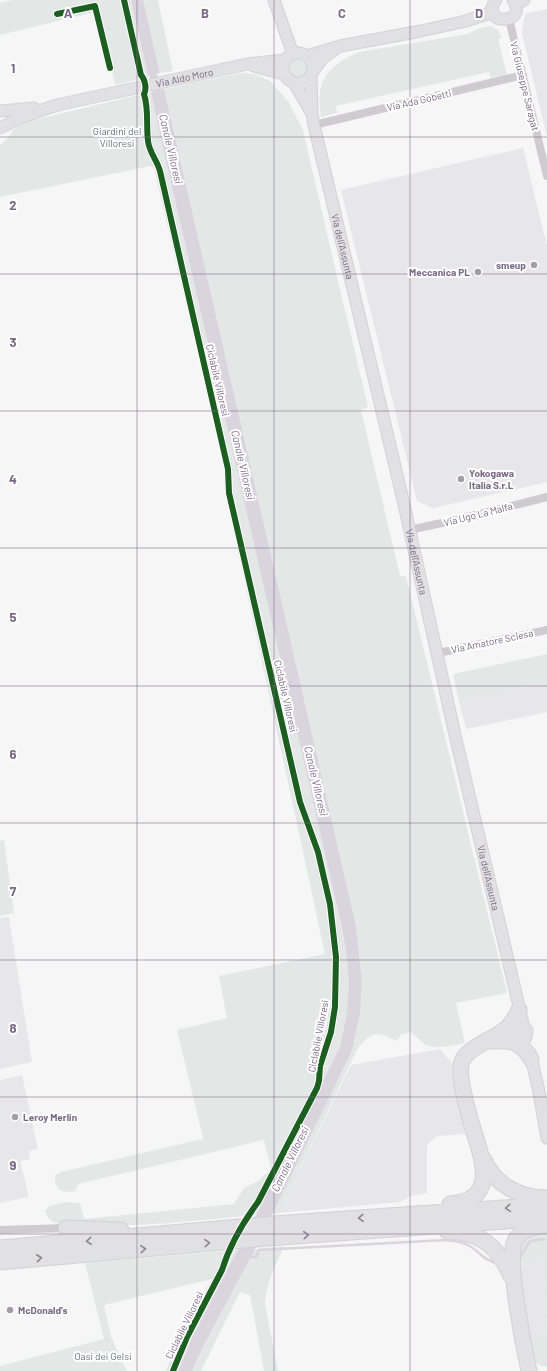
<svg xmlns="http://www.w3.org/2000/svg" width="547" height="1371" font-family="Barlow,sans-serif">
<rect width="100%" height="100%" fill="#f6f6f6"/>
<!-- built -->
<path fill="#e7e6e8" d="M547,9V137L522,33L525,14Z
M523,148L547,246V482L433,508L417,501L341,190Z
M547,682V712L466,729L459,701Z
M9,917L32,1062L0,1069V918Z
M440,1049L451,1062L465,1134L437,1136L427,1145V1193L411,1196L400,1202L279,1213L351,1065Z
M22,1075L38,1149L29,1151L30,1159L20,1161L29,1197L0,1203V1080Z
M543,1258L547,1335L531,1340L519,1272L522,1263Z"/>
<!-- green -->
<path fill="#e3e8e7" d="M13,0H131L148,77L115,85L99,11L0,35V3Z
M143,0H158L173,71L160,73Z
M490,26L498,30L502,38L498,39L507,75L491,78L489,72L336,106L337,113L321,117C315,81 327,66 359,52L468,34L479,28Z
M289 68a9 9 0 1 1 18 0a9 9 0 1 1-18 0Z
M239,73L255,74L270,81L288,101L303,130L339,285L368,407L361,410L400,576H406L507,993L456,1003L465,1043C453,1045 437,1050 426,1045C420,1042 416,1035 410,1032L402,1034L396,1041C376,1030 369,1032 356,1052L279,1213L271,1214L352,1051L360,1014L362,983L356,926L164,89Z
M151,92L163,148L342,928L346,950L349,982L347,1012L340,1047L330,1068L256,1215C198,1220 140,1228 82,1225C73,1225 60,1226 52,1221C48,1219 47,1215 45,1211L49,1206L66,1202L80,1203L84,1219L234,1204L244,1188L258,1181L271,1169L264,1140L78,1184L75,1191C61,1194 54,1189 55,1175L61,1172L202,1139L204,1142L177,1030L227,1018L219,976L325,954L224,486V464L154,169L151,166L0,197V145C10,139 11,129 21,123Z
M547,654V682L459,701L453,674Z
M4,840L14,913L0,916V841Z
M547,1227V1366C532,1369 531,1350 531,1340L547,1335L543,1258L522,1263H517L519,1242Z
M284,1246C276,1265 266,1283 265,1304L278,1371H264L250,1295L240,1292L201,1371H192L204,1345L255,1249Z
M238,1250L192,1338L178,1371H166L178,1339L212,1279L104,1305L111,1337L127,1371H0V1366L104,1339L85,1263Z"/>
<!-- water -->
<path fill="#d9d4dd" d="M131,0H143L160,73L148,76Z
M164,89L356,926L362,983L360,1014L352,1051L255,1249L204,1345L192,1371H178L192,1338L256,1215L340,1047L347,1012L349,982L346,950L342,928L163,148L151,92Z"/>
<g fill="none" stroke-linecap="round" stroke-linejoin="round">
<!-- stream -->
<path stroke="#d9d4dd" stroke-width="2.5" d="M248,1257H256L259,1250L446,1240C453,1241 461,1241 468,1245C478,1250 484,1261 497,1263
M519,1259L530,1241L544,1239"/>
<!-- canal -->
<path stroke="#d9d4dd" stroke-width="8" d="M151,65L159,101"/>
<defs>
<g id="secondary">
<path d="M274,0L293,54"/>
<path d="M496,0C477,25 530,26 513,0"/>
<path d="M515,4L524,0"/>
<circle cx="298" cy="68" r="15"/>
<path d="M307,56L340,46L421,31L466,21L493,12"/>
<path d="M254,66L284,74"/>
<path d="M313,71L324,57L335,49"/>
<path id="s1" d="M311,76L312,114L314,125L403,500L455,735L526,1036"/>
<path d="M294,83L311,112"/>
<path d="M0,111L34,108"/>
<path id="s2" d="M0,128L22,117L57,105L247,64L285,60"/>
<path d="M530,1053L538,1087L547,1138"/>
</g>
<path id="highway" d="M507,1028H517L525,1031L523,1039L519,1041L514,1042
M489,1041C510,1040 520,1040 531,1059
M484,1160C495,1185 520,1198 547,1198
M450,1204C498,1200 483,1161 473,1129C469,1115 458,1078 461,1064C465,1047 495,1040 508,1027C513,1022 516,1016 519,1010
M66,1228L121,1230
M447,1231C480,1231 498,1247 511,1276
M0,1248L274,1224L547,1205
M0,1262L267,1238L547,1218
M529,1371C524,1348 506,1258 515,1241C521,1229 534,1226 546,1225"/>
</defs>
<!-- secondary casing -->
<use href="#secondary" stroke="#d3d2d4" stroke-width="13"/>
<!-- highway casing -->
<use href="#highway" stroke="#d2d2d3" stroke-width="17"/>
<!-- street -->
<path stroke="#cecccf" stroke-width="8" d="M509,19L547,176
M314,125L523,75
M409,530L456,520L547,497
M438,653L547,630
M0,1230L66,1228"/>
<!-- secondary -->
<use href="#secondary" stroke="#e1e0e2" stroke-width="11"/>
<!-- highway -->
<use href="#highway" stroke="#e1e0e2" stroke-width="15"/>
<defs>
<path id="cycleway" d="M124,0L141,75C145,79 147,89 144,94C149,110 146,125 148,141C149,152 157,160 160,171L228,469L229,493L300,802L318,852L330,904L336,957L335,1007L331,1032L320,1066L319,1081L317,1088L258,1202C244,1221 229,1247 222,1270L187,1337L173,1371
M57,14L95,6L110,68"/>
</defs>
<!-- cycleway casing -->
<use href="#cycleway" stroke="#fff" stroke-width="8"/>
<!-- cycleway -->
<use href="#cycleway" stroke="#1b5e20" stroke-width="6"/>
</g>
<!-- one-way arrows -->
<defs><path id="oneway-chevron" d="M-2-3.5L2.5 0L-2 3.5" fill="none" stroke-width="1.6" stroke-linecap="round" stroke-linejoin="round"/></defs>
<g stroke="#8f8097">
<use href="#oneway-chevron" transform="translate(508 1208) rotate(176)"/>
<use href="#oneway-chevron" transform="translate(361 1218) rotate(176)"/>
<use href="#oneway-chevron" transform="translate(306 1235) rotate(-4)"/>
<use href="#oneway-chevron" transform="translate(89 1241) rotate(175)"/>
<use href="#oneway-chevron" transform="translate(207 1243) rotate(-5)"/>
<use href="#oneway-chevron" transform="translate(143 1249) rotate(-5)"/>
<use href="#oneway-chevron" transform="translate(39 1258) rotate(-6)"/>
</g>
<!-- grid -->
<path fill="none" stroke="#7a6884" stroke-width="1" stroke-opacity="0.55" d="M137,0V1371M274,0V1371M410,0V1371M0,137H547M0,274H547M0,411H547M0,548H547M0,686H547M0,823H547M0,960H547M0,1097H547M0,1234H547"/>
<!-- markers -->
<g fill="#a59aac" stroke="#fff" stroke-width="1.5">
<circle cx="534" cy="265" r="4"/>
<circle cx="478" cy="272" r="4"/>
<circle cx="461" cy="479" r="4"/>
<circle cx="15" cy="1117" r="4"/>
<circle cx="10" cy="1310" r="4"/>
</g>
<g text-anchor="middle" stroke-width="4" stroke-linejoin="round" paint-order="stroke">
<!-- street labels -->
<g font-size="10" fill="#7a6884" stroke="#fff">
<text dy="4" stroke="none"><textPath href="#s2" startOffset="192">Via Aldo Moro</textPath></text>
<text transform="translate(525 86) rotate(76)" y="4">Via Giuseppe Saragat</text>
<text transform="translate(419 100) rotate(-13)" y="4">Via Ada Gobetti</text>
<text dy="4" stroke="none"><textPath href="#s1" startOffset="174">Via dell'Assunta</textPath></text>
<text transform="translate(218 380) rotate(77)" y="4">Ciclabile Villoresi</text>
<text transform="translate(478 514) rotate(-14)" y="4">Via Ugo La Malfa</text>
<text dy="4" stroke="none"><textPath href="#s1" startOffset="498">Via dell'Assunta</textPath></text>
<text transform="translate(492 641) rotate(-12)" y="4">Via Amatore Sciesa</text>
<text transform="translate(286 696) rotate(77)" y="4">Ciclabile Villoresi</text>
<text dy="4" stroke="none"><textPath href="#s1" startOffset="822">Via dell'Assunta</textPath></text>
<text transform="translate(318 1036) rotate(-79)" y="4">Ciclabile Villoresi</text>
<text transform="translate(184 1325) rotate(-64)" y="4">Ciclabile Villoresi</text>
</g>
<!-- park labels -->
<g font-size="10" fill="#627776" stroke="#fff">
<text x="117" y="135">Giardini del<tspan x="117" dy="12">Villoresi</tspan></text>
<text x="103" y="1360">Oasi dei Gelsi</text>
</g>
<!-- poi labels -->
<g font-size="10" font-weight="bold" fill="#7a6884" stroke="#fff" text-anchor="start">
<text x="526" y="269" text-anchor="end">smeup</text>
<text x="470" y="276" text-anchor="end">Meccanica PL</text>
<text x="469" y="477">Yokogawa<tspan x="469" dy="12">Italia S.r.L</tspan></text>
<text x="23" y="1121">Leroy Merlin</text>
<text x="18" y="1314">McDonald's</text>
</g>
<!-- water labels -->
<g font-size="11" font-style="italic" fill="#7d6e8e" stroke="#fff">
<text transform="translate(171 149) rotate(77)" y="4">Canale Villoresi</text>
<text transform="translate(243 465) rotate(77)" y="4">Canale Villoresi</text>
<text transform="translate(316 781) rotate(77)" y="4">Canale Villoresi</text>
<text transform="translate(290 1159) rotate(-64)" y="4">Canale Villoresi</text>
</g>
</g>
<g font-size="13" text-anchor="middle" font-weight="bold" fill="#7a6884" stroke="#fff" stroke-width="4" stroke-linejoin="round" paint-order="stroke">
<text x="68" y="18">A</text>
<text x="205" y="18">B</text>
<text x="342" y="18">C</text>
<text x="479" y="18">D</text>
<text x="13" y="73">1</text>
<text x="13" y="210">2</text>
<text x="13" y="347">3</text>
<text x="13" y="484">4</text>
<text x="13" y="622">5</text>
<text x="13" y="759">6</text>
<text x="13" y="896">7</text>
<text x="13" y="1033">8</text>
<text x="13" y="1170">9</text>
</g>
</svg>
